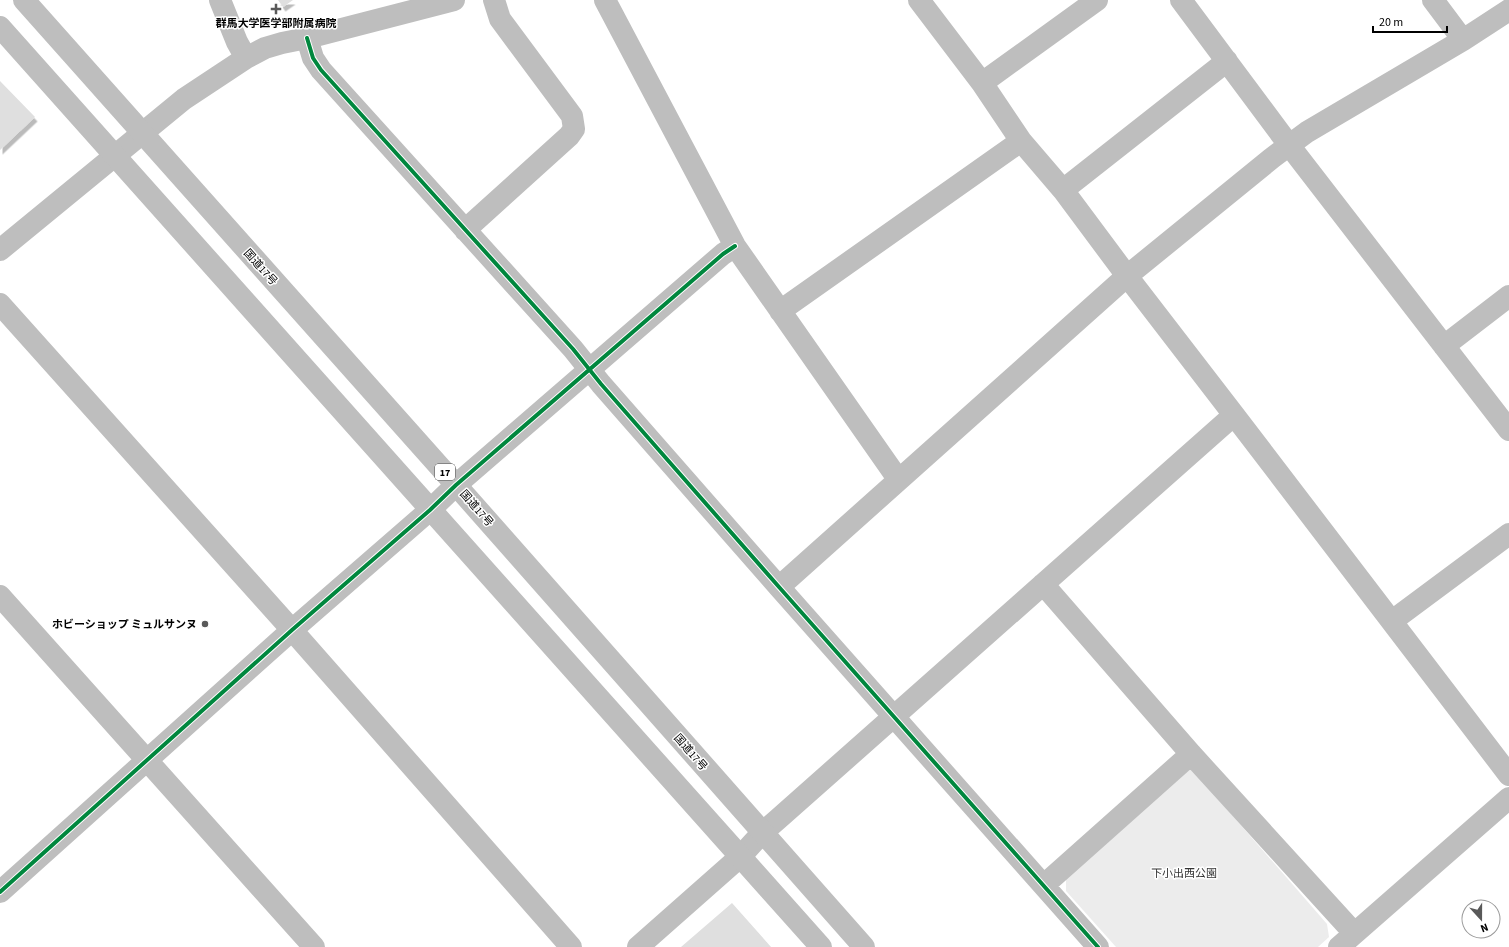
<svg xmlns="http://www.w3.org/2000/svg" width="1509" height="947" font-family="'Source Sans 3','Noto Sans JP',sans-serif">
<defs>
<filter id="shadow"><feDropShadow dx="2.5" dy="4.5" stdDeviation="0" flood-color="#0004"/></filter>
</defs>
<rect width="100%" height="100%" fill="#fff"/>
<!-- green -->
<path fill="#ececec" d="M1191,768L1327,924L1329,937L1318,947H1116L1066,891V879Z"/>
<!-- building -->
<path fill="#dfdfdf" filter="url(#shadow)" d="M278,0H293L283,7Z
M0,81L35,117L0,150Z
M732,903L771,947H681Z"/>
<g fill="none" stroke-linecap="round" stroke-linejoin="round">
<!-- minor -->
<path stroke="#bebebe" stroke-width="22" d="M220,0L237,42L246,58
M605,0L735,246L898,479
M919,0L982,83L1021,141L1063,190L1127,276L1234,415L1509,775
M1181,0L1289,145L1509,430
M1433,0L1463,40
M307,38L313,58L321,70L573,349L601,384L779,587L1098,947
M982,83L1097,0
M1063,190L1227,61
M465,230L569,136L574,129L572,116L500,19L494,0
M0,250L184,99L246,58L265,48L282,43L307,38L454,0
M0,304L292,630L571,947
M780,311L1021,141
M1444,346L1509,296
M1043,584L1191,754L1354,933
M779,587L1127,276L1272,158L1307,132L1463,40L1509,10
M0,596L314,947
M1392,621L1509,534
M1044,885L1191,754
M0,892L292,630L430,510L456,485L723,254L735,246
M638,947L741,856L762,833L777,820L1234,415
M1339,947L1509,798"/>
<!-- highway -->
<path stroke="#bebebe" stroke-width="22" d="M24,0L456,485L864,947
M0,27L821,947"/>
<defs>
<path id="cycleway" d="M307,38L313,58L321,70L573,349L601,384L779,587L1098,947
M0,892L292,630L430,510L456,485L723,254L735,246"/>
</defs>
<!-- cycleway casing -->
<use href="#cycleway" stroke="#fff" stroke-width="6"/>
<!-- cycleway -->
<use href="#cycleway" stroke="#00873e" stroke-width="4"/>
</g>
<!-- markers -->
<g fill="#595959" stroke="#fff" stroke-width="1.5">
<path d="M274 3h4v4h4v4h-4v4h-4v-4h-4v-4h4z"/>
<circle cx="205" cy="624" r="4"/>
</g>
<g text-anchor="middle" stroke-width="3" stroke-linejoin="round" paint-order="stroke">
<!-- shield labels -->
<rect fill="#fff" stroke="#4c4c4c" stroke-width="1" x="435" y="464" width="20" height="16" rx="3"/>
<g font-size="10" font-weight="bold" fill="#000">
<text x="445" y="476">17</text>
</g>
<!-- poi labels -->
<g font-size="11" font-weight="bold" fill="#000" stroke="#fff">
<text x="276" y="27">群馬大学医学部附属病院</text>
<text x="197" y="628" text-anchor="end">ホビーショップ ミュルサンヌ</text>
</g>
<!-- street labels -->
<g font-size="11" fill="#000" stroke="#fff">
<text transform="translate(261 267) rotate(48)" y="4">国道17号</text>
<text transform="translate(477 508) rotate(49)" y="4">国道17号</text>
<text transform="translate(691 752) rotate(49)" y="4">国道17号</text>
</g>
<!-- park labels -->
<g font-size="11" fill="#333" stroke="#fff">
<text x="1184" y="877">下小出西公園</text>
</g>
</g>
<!-- north arrow -->
<g transform="translate(1481 919) rotate(159)"><circle r="19" fill="#ffffff" stroke="#999999"/>
<path d="M0-3L7 15L0 10L-7 15Z" fill="#595959"/>
<text y="-6" font-size="11" font-weight="bold" text-anchor="middle" fill="#000000">N</text>
</g>
<!-- scale -->
<path d="M1373 26v6h74v-6" fill="none" stroke="#000000" stroke-width="2"/>
<text x="1379" y="26" font-size="12" fill="#000000" stroke="#ffffff" stroke-width="3" paint-order="stroke">20 m</text>
</svg>
